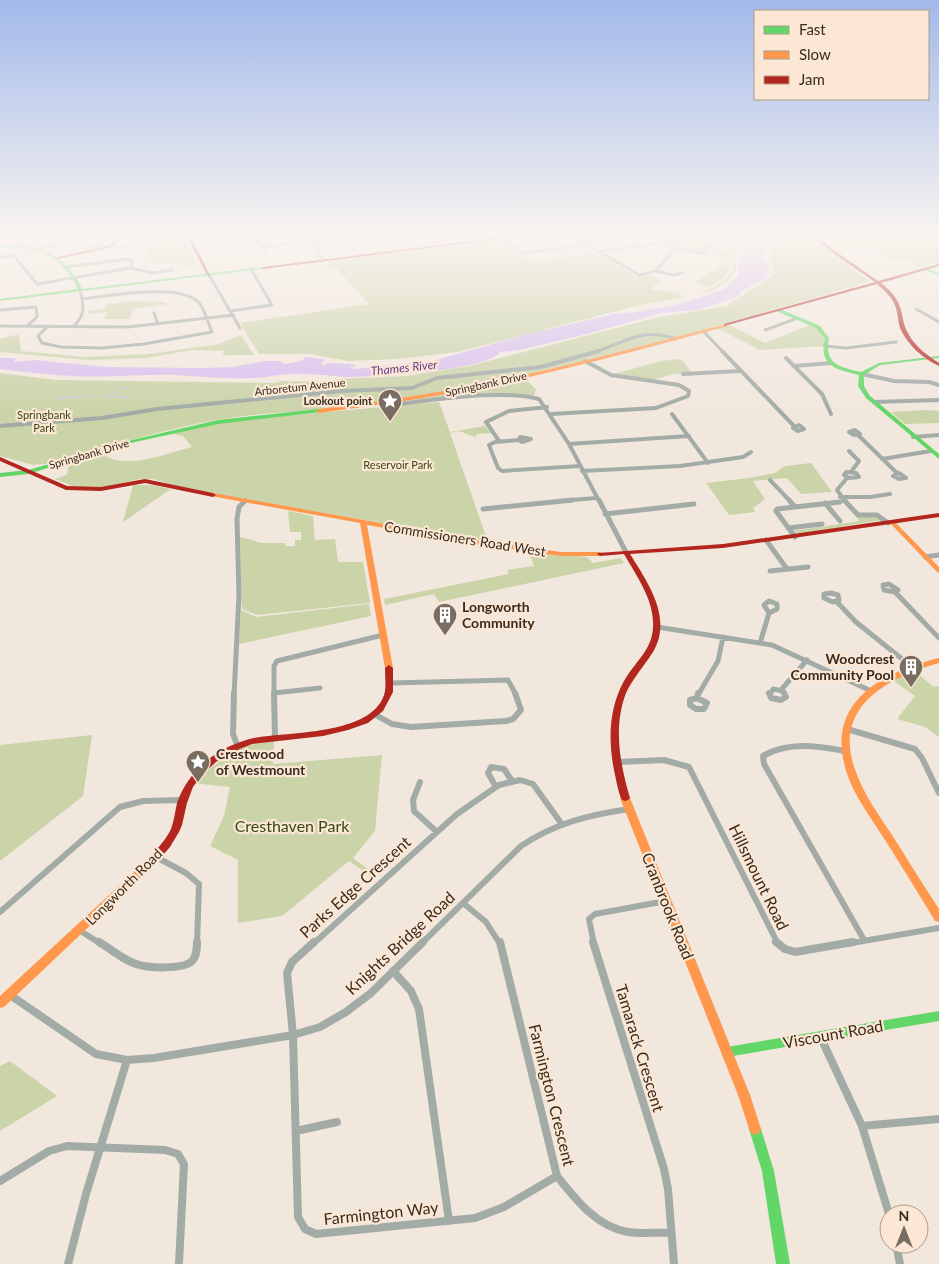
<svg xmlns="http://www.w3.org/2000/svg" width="939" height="1264" font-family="Lato,sans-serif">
<rect width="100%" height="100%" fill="#f2e7dd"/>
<!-- green -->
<path fill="#cbd3a9" d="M141,235H183L197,265L181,266L180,263H151L149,244L136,241Z
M690,235H706L714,241L703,252L681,250L668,243L681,240Z
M726,235H743L736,254V271L728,282L713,290L695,294C713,288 733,282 734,261L725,256L708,253L710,251L726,253L734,238Z
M774,235H809L818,245L870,281C712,329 551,374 388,402C331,412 273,410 216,420C161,430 107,447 53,463L33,465L0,456V373L56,380L276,383L281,381L335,382L336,379L407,376L469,366L659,317L727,306L772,276L775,271L769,257Z
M821,235H939V262L918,267L906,258L890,259L871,247L835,249Z
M503,240L530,262L601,252L636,277L651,275L662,281L663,284L652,285L654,287L650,289C662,294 675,288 684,297L640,305L457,352L397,359L348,361L309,354H259L240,323L369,304L336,268L327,267L329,261Z
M730,261C732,274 720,281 710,287L694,283Z
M130,301L164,302L168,304L133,309L130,319H105L107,312L88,314V311L106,309L105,305Z
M729,325L765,343C781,337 795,330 811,325L819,329L825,337L823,346L760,350L717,328Z
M16,335H19L21,351L84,357L149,354L219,344L241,335L254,355H222L225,351L192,350L146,358L88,360L0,352V339Z
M681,359L692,373L672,374L653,380L614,374L661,361Z
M523,377L536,389L534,396L517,394L391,404Z
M439,402L450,432L485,426L491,433L477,434L475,437L459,431L450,433L488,542L237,498L179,487L153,479H140L106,487H75L55,479L67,475L69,463L102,453C124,472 167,453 192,447L183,436L170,433L236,420Z
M927,410L939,411V423L905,424L891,412Z
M811,463L832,492L801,494L787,478L753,481L765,499L753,508L755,512L729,515L706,483L749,478L775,473L785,466Z
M133,485H151L171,489L123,522Z
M288,511L313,516L315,540L335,539L338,562H363L370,603L257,615L242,609L240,537L262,543H285L286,546H295V540H301V532H290Z
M854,514L876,516L882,520L798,534L793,531L859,521Z
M533,552L587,557L593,563L621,558L624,563L439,602L434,594L385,605L384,599L509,574L507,570L534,566L530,555Z
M369,604L371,616L239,644L241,610L256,617Z
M913,670L934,687L939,686V737L925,727L897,719L915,696L891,679Z
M92,735L83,796L0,861V745Z
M274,740L273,764L382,755L375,831L353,858L376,875L373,878L349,861L282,916L238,923V860L210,846L224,816L230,787L191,783L239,747Z
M10,1061L57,1096L0,1131V1066Z"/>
<!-- water -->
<path fill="#d9c0ee" d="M747,236L769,235L767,249L763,255L770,270L765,279L741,291L739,296L698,310L661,313L587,334L519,350L500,352C487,371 372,377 346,377C328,376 311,373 293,374C280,374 266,378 252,378C227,379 203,377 177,375C143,374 109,378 75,376C50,375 25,372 0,369V358H16L14,362L34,360L107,367L201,368L233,367L266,361H279L285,364L302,361L305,357L323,359L324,360L321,365H325L326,363L353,364L356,366L349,367L356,369L433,361L528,334L614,314L637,312L684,303L725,289L738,275L739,258L744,252L743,249H745Z"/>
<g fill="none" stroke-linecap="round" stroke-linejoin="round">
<!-- stream -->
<path stroke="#d9c0ee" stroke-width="1" d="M119,387L126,388
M112,395L117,391
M100,396L129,397
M56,398L94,396"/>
<!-- street-far4 -->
<path stroke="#a3aba7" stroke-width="3" d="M255,235L265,251
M291,235L296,242
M320,235L317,252L324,260
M491,235L497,239
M572,235L639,275L656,271L675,248L652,235
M503,238L523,253L586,245
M581,241L629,235
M90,245L128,248
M19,246L27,235
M262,246L319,242
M675,248L704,254L715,240L707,235
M42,249L55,244L62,235
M602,251L676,241L688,235
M0,257L14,256L37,284L130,268L154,273L172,270
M65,267L128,259L133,261L130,268
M656,271L673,275L682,273
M209,275L240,328
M916,309L939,322
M0,310L36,307L37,317L28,325
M231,311L272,305L251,269
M154,313L158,324
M0,326L128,327L234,315
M48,326L38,336L42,343L61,347L102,348L144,344L212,332C208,323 204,306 197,301C177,283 108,296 82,299
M73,327C86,314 84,307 80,290
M765,330L798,318
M703,331L723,352
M824,346L846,348L896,342
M595,352C626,342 642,327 675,339"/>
<!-- street-far3 -->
<path stroke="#a3aba7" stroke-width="4" d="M722,351L794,426
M786,358L822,394L831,414
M794,366L831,363
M683,374L740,371
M862,374L894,381L929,382L939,385
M874,402L939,400
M381,406C426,402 496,388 539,399L569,444L599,501
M551,414L656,408L688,396L689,391L679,385L611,375L585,361
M672,414L708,463
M799,425L804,429L798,431L793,428Z
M0,426L102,418L157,409L341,391L412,388L437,378L541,367L599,351
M855,430L860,434L854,435L849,432Z
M858,435L897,473
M520,437L531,439L522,442L519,440Z
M913,437L939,435
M519,440L495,442L489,445L498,468L502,471L580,466
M499,441L486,422L509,411L547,407
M569,444L689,436
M849,451L859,461L851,472
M882,459L931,451
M582,471L680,466L743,457L751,452
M846,472L856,473L859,477L849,478L844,475Z
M899,473L906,478L899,479L893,476Z
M770,480L790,501
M840,497H870L890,494
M560,501L596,498
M845,501L837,490L847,478"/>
<!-- street-far2 -->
<path stroke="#a3aba7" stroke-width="5" d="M599,500L627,554
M789,500L794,506
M844,500L858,515H877L888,523
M825,503L840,521
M483,509L573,500
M605,514L694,504
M788,528L822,524
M795,537L776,511L777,509L840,502
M766,540L787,569
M925,557L939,555
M770,571L808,567
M889,584L898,590L895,592L884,590L883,585Z
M895,592L939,638
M831,593L838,595L839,600L833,602L824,598V594Z
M769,601L777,604V609L769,613L764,605Z
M836,601L856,622L912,667
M657,627L772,645L869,690
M760,643L769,613
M391,683L508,680L516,695
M781,690L807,660
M274,693L320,688
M234,695L239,595L237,519L239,507L245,501
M274,695V666L277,661L383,635
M698,695L718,661L723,637
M770,695L773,689L783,691L785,695"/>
<!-- street-far1 -->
<path stroke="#a3aba7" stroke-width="6" d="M234,693L233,734L238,747
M274,693L275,738
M769,693L771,698L781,700L786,697L784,693
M697,698L698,693
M697,698L707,703L704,709H696L690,705V700Z
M374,714L392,724L411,727L506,721L513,719L521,710L515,693
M847,729L915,749L922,758L939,793
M845,751C818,746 788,741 763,756L764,764L864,940
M617,762L664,760L689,767L778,944
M420,782L413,800L414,811L437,832
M496,787L488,773L491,767L504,769L512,781
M156,857L186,873L199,884L197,944
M463,903L486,922L500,944
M0,912L120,807L143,801L182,800
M79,930L101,944
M313,944L457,814L499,785L520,780L533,784L561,823
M421,944L521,846C555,823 589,815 629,809
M594,944L589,919L595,914L666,901
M846,944L939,928"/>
<!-- street -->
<path stroke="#a3aba7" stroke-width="8" d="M99,942C111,949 123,960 136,964C147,968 183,970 192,961C197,956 197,948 197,942
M314,942L292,962L287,973L293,1035L298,1217L305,1229L316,1234L475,1218L504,1207L557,1176
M500,942L557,1176C576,1200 597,1227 628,1232C642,1234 657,1232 671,1233
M593,942L664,1169L668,1189L674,1264
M776,942L785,949L795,952L853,942
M393,971L411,991L419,1009L449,1221
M10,995L96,1054L127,1060L154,1058L293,1035L320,1027L346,1012L371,993L423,942
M820,1036L862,1126L889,1214
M862,1126L939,1119
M296,1131L337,1122
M0,1181L49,1151L67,1146L165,1150L178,1154L184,1164L179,1264
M896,1244L900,1264
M68,1264L86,1194L127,1060"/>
<!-- fast -->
<path fill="#63d668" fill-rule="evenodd" d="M12,245C46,247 67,258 82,289L263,267L265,268L263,269L0,301V299L78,289C62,254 36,246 0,248V246Z
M925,268L939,273V275L924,270V268Z
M776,309H780L820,326L829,338C824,365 840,367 861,372L879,363L939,356V358L880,365L864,375V386L870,396L939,454V459L866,398L858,386L859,375C837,369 818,367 825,338L816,328L776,311Z
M319,409L321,410V412L218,424L135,442L28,474L0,477V473L28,470L132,440L218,420Z
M939,1011V1021L727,1057L723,1056L721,1052L723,1048L727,1047Z
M755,1123L759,1125L761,1129L774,1171L790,1264H776L762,1171L749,1129L751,1125Z"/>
<!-- slow -->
<path fill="#ff974d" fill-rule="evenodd" d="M726,324L728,325V326C643,349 559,372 473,389C422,399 371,406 319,413L316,411L319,409C388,401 456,390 524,375C592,360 659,341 726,324Z
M213,493L469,539L561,552H600L603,554L600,556H561L469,543L367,525L393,668L389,671L385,668L360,523L211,496V494Z
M892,520L894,521L939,567V573L937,572L890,523L889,522L890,521Z
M939,658V663C886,678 831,708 856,772C864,795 879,815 892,835C908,860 923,885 939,909V922L935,921C919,894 902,867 885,840C870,816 850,791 844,763C829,698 887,671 939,658Z
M625,795L628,796L630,798L750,1095L761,1129L759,1133L755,1135L751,1133L749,1129L738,1095L620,798L622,796Z
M151,858L154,859L156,862L154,865L4,1007L0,1008V996L148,859Z"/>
<!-- jam -->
<path fill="#b3261e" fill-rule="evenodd" d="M121,235H125L110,248L56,259L54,258L108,246Z
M186,235H190L210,276L207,275Z
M521,235H533L263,269L261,268L263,267Z
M811,235H815L834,250L878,281L939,264V266L881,283C889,289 897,297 900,307C903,316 903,325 908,333C914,346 927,355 939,363V366C923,359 907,344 900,328C898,322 898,315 896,308C893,298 885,291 877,284L724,326V324L875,282L831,252Z
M0,457L67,486L101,487L145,479L213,493L216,495L213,497L145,483L101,491L66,490L0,461Z
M939,513V517L723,548L630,554C648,583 673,618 653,652C644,666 633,678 626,693C613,727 620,764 630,798L628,800L625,801L622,800C618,792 617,783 615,775C608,743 608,710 624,681C634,663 652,650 653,628C655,601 637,577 624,554L600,556L597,554L598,553L723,544Z
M389,665L393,668V692L383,711L368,723L348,730L323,736L252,744L232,752L216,762L201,776L193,787L187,803L182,825L179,832L170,847L154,865L151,866L148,865L146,862L148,859C156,850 166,840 171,829C174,821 175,812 177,803C186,777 206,757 230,746C240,742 250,738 260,737C293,732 377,734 385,691C386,684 385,675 385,668Z"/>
</g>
<!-- sky -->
<linearGradient id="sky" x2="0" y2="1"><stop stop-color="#a2b9ea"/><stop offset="0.57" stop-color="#f9f4f0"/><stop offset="1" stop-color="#f9f4f0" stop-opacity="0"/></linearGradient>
<rect width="939" height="412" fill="url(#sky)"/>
<!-- icons -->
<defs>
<symbol id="sight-pin" viewBox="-11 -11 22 30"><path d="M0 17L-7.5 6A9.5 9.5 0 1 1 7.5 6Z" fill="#796d62" stroke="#fbe7d4"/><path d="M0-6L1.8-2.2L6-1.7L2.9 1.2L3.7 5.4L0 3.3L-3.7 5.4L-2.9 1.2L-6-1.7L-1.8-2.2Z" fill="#fff"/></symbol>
<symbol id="building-pin" viewBox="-11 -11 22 30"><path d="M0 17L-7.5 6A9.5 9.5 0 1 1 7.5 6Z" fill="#796d62" stroke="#fbe7d4"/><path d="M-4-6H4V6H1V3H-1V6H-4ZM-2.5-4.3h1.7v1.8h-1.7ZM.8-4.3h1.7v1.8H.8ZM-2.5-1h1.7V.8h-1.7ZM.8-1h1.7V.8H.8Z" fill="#fff"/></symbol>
</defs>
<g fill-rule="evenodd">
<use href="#sight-pin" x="376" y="387" width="28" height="38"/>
<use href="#building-pin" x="431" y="601" width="28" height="38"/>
<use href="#building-pin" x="897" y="653" width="28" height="38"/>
<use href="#sight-pin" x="184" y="748" width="28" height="38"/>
</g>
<g text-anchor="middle" stroke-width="4.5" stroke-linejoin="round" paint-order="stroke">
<!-- far-street labels -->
<g font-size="11" fill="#382b1f" stroke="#fbe7d4">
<text transform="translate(486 384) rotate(-12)" y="4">Springbank Drive</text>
<text transform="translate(300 387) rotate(-6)" y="4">Arboretum Avenue</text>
<text transform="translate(89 454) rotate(-16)" y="4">Springbank Drive</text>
</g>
<!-- far-poi labels -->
<g font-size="11" font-weight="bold" fill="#382b1f" stroke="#fbe7d4" text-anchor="end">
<text x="372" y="405">Lookout point</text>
</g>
<!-- far-park labels -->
<g font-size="11" fill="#384812" stroke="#fbe7d4">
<text x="44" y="419">Springbank<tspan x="44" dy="13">Park</tspan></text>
<text x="398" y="469">Reservoir Park</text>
</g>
<!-- far-water labels -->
<g font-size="12" font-style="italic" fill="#653e8f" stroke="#fbe7d4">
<text transform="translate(404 368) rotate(-6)" y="4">Thames River</text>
</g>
<!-- street labels -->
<g font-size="14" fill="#382b1f" stroke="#fbe7d4">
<text transform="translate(465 539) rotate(9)" y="5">Commissioners Road West</text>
<text transform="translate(124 887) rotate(-45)" y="5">Longworth Road</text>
</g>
<!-- poi labels -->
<g font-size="14" font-weight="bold" fill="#382b1f" stroke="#fbe7d4" text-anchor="start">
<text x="462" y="612">Longworth<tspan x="462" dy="16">Community</tspan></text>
<text x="894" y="664" text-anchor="end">Woodcrest<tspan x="894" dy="16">Community Pool</tspan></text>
<text x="216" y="759">Crestwood<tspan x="216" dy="16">of Westmount</tspan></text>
</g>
<!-- near-park labels -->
<g font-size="16" fill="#384812" stroke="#fbe7d4">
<text x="292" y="832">Cresthaven Park</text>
</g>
<!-- near-street labels -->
<g font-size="16" fill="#382b1f" stroke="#fbe7d4">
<text transform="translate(759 877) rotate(64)" y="6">Hillsmount Road</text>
<text transform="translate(355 887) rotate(-42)" y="6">Parks Edge Crescent</text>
<text transform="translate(668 906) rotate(68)" y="6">Cranbrook Road</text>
<text transform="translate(400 943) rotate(-43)" y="6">Knights Bridge Road</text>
<text transform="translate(833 1034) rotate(-10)" y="6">Viscount Road</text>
<text transform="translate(640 1048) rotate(73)" y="6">Tamarack Crescent</text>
<text transform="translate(552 1095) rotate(76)" y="6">Farmington Crescent</text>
<text transform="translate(381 1213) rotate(-6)" y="6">Farmington Way</text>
</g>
</g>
<!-- legend -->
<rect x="754" y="10" width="175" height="90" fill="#fbe7d4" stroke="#ad9c8c"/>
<rect x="764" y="26" width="25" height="8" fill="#63d668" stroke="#ad9c8c"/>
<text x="799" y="35" font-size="15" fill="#382b1f">Fast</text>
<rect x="764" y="51" width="25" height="8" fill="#ff974d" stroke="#ad9c8c"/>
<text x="799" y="60" font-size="15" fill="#382b1f">Slow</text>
<rect x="764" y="76" width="25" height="8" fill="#b3261e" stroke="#ad9c8c"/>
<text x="799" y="85" font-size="15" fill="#382b1f">Jam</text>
<!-- north arrow -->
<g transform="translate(904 1229)"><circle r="24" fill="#fbe7d4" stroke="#ad9c8c"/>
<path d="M0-4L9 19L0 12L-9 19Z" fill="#796d62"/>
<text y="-8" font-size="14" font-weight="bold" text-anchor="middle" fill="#382b1f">N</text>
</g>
</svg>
